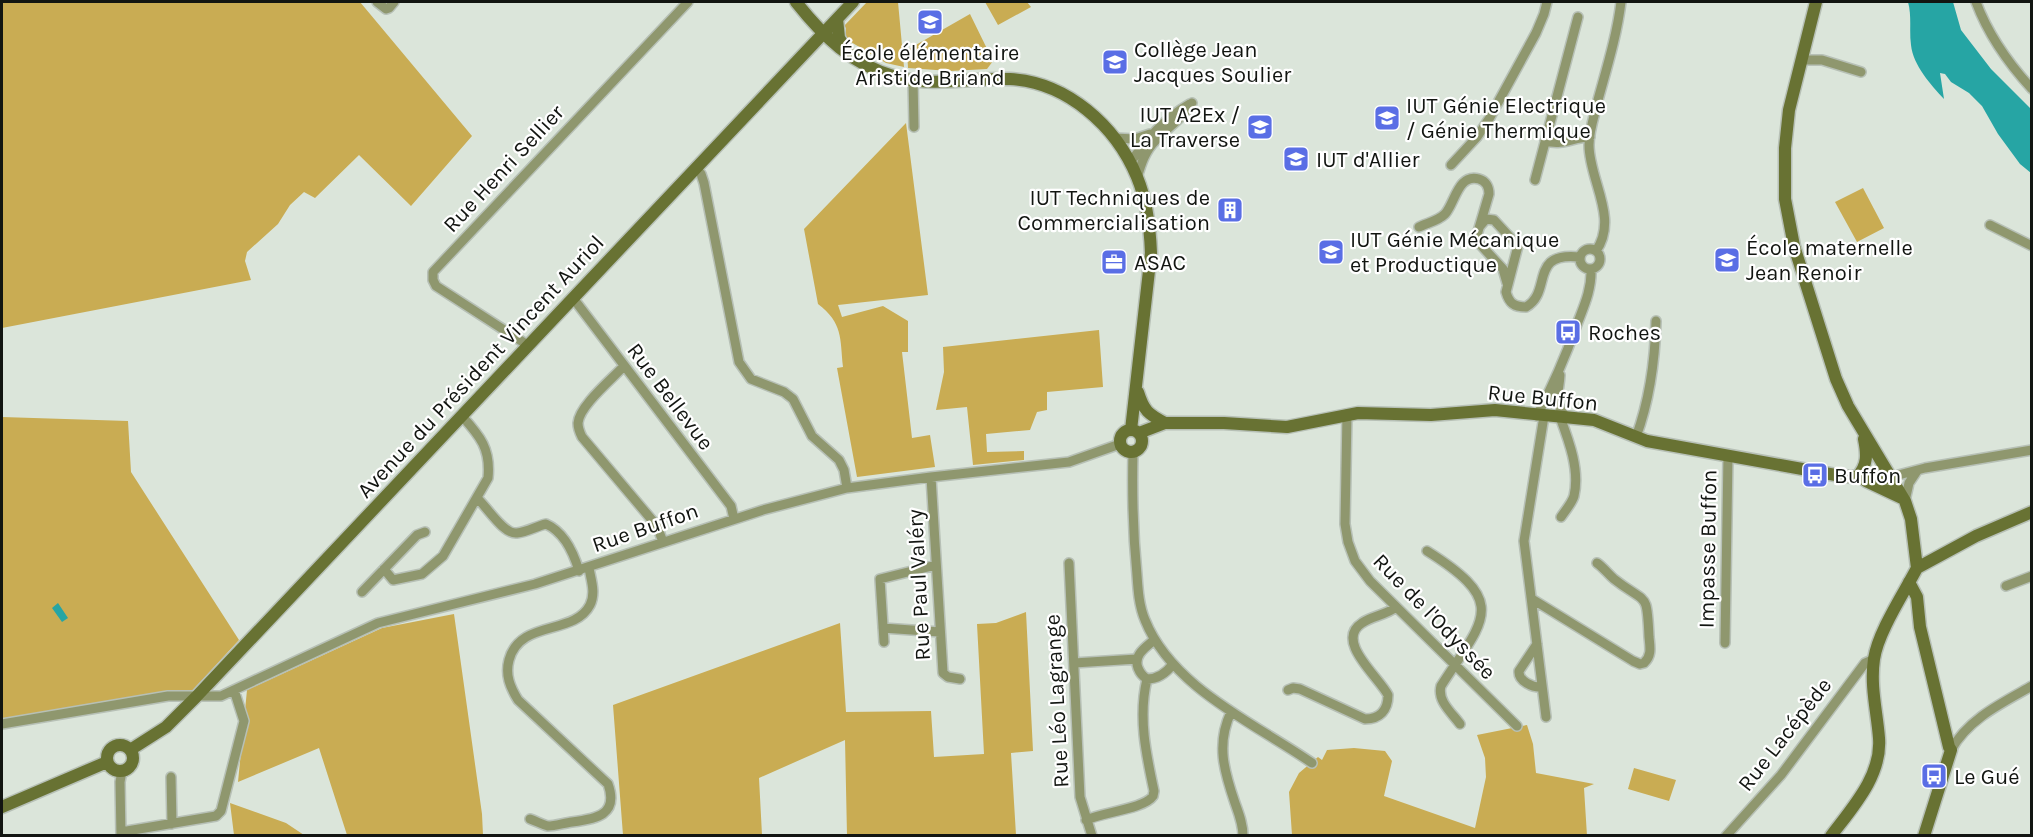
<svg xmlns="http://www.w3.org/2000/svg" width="2033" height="837" font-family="Karla,sans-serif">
<rect width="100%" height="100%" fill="#dbe5da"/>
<!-- green -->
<path fill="#c9ac53" d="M2,2H360L472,136L411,206L359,155L315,198L304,192L290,205L278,224L247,252L245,261L251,280L2,328Z
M867,2H898L904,67L886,63L846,39V28L844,26Z
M985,2H1027L1031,7L998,25Z
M970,14L993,61L987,69L950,71L908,68L907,50Z
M906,123L928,295L838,305L842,317L883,306L908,321V352H902L912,438L930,435L935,467L857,477L837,368L843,367C840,338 843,323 818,304L804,229Z
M1863,188L1884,228L1857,242L1835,202Z
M1099,330L1103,387L1047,392V410L1037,412L1030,430L986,434L987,452L1024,451V460L973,465L967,407L936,410L944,372L943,347Z
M2,417L128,421L131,472L239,640L192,691L166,692L2,719Z
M1026,612L1033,751L1011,753L1016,835H847L845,740L759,778L762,835H623L613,705L840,623L846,712L931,711L934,757L984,754L977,624L996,623Z
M454,614L482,814L483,835H347L319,748L238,782L247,690L382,628Z
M1527,725L1533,744L1536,773L1594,784L1584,788L1587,836L1292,835L1289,792L1299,773L1318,757L1322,760L1327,750L1354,748L1385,751L1392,761L1384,796L1475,828L1486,777L1485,758L1477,735Z
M1634,768L1676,780L1669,801L1628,789Z
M230,803L286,823L304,835H234Z"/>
<!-- water -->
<path fill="#26a5a4" d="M1908,2H1953L1961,30L1991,69L2031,109V173L2020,164L1998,134L1982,106L1969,93L1951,82L1945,74L1940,73L1944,99C1931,85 1913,65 1911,45C1909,31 1912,16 1908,2Z
M58,603L68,618L62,622L52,608Z"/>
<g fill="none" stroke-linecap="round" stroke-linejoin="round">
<defs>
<path id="street" d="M377,2L386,9L389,8L394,2
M1976,2C1988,34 2008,63 2032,89
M1801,60H1822L1861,72
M913,80L914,127
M1114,138L1135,139L1150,134
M1545,141C1565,146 1572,137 1590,137
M1130,163C1147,139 1164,119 1190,104
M1451,165L1477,137L1489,119L1536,33L1544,14L1547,2
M696,168L701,174L704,183L739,362L751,379L784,392L793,399L812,436L839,460L844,470L847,488
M1137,178C1141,164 1145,151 1156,140C1168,127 1182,119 1192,103
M1535,180L1578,17
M1990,225L2032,246
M1480,226L1486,219L1494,220L1518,246L1506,292C1509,303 1514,307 1526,307C1553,292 1528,251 1580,257
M1419,227C1427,223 1438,221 1445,214C1455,203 1458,173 1479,179C1486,181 1489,187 1489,194L1477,235V241L1503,269L1507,283
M1580 259a10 10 0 1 1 20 0a10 10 0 1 1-20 0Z
M1596,251C1619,218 1589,180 1589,145C1589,130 1595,114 1598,100C1607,67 1617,35 1621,2
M573,298L731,506L734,519
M529,346L436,286L433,280V272L688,2
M624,366C612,379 579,406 578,423C578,429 580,433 582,437L657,526L663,542
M1560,375C1559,395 1552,402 1567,418
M1347,414L1345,524L1348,542L1355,561L1370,581L1517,726
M1537,416C1552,387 1565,358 1576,327C1583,308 1592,290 1591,269
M1544,416L1524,541L1546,717
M1560,417C1569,441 1580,470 1574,496C1572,503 1565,511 1561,517
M1636,437C1650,399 1655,361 1656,321
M1133,452C1132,493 1133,534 1137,575C1138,590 1139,606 1145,620C1172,688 1256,724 1312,763
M931,477L943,673L948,677L960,679
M1891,477L1925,468L2032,450
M477,498C487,507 504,535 517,533C527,532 537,526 546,524C564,532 574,554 579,571
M1905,501L1909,483L1917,471
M1427,551C1510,603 1484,619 1441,686C1437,701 1452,713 1460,724
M1069,563L1080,797L1092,836
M384,569L393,580L422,574L443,556L488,478C491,449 480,436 462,416
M2006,586L2032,576
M362,592L417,535L425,532
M1532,599L1633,661L1640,664L1644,663C1652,656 1650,647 1649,637C1647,590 1647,605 1614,579C1608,574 1604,568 1597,563
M883,628L940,632
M884,642L880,579L936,565
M1725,643L1728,456
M1537,644L1519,671C1518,681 1533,688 1542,687
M1074,663L1137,659
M1147,679C1158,679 1167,672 1173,664
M1288,690L1293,688L1300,689L1365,719C1380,719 1388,710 1388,695C1379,677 1334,641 1362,623C1372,616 1386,615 1396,607
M1231,712C1216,744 1224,771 1235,803C1239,814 1243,824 1243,836
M2,724L168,696H221L378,623L535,584L763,510L847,488L931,477L1069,462L1120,444
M1951,750C1968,719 2002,703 2032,686
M171,777L172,824
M530,819C536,821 543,825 548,826C555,826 564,823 572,822C596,819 619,815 608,784L518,700C510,687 505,675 509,660C520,619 574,636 590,605C596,593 591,580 589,568
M1086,820C1103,812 1144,809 1153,796L1154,791C1146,754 1138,717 1147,679C1142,676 1140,673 1138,668C1133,655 1146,647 1154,640
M121,832L216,816L221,811L244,721L234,690
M121,836L120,782L122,771
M1726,836L1781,775L1865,663L1874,659"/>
<path id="secondary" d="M796,2C823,36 852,65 896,77C933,87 972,78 1010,79C1067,82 1116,126 1137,177C1147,201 1150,227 1151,253L1131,430
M1816,2L1789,110L1785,148V199L1794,246L1836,379L1848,406L1905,501L1911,519L1917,568
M837,19L839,38L848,52
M1138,392C1144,411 1148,414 1165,423
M1120 441a11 11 0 1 1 22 0a11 11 0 1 1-22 0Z
M1139,433L1165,423H1224L1287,427L1358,413L1431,415L1495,410L1594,420L1647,441L1841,476L1880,479L1891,477
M1857,477C1868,465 1867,454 1864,439
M1866,481L1902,498
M1917,568L1976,536L2032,512
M1909,582L1917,597L1920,627L1949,747L1951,750L1924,836
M107 758a13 13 0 1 1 26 0a13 13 0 1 1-26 0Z
M130,750L166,727L196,697L853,2
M2,807L107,762
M1831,836C1852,808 1882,776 1879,738C1877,712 1870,686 1874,659C1878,632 1904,593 1917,568"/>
</defs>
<!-- street casing -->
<use href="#street" stroke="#b7c0b6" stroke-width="12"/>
<!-- secondary casing -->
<use href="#secondary" stroke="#b7c0b6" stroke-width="15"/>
<!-- street -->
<use href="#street" stroke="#8f976e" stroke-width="9"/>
<!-- secondary -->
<use href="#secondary" stroke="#687233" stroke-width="12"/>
</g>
<!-- icons -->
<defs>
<symbol id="school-square" viewBox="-11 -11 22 22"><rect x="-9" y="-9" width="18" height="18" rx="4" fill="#5a6ee5" stroke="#fff"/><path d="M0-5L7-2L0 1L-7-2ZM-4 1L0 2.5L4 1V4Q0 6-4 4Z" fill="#fff"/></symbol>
<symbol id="university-square" viewBox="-11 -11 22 22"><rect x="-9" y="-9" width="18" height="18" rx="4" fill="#5a6ee5" stroke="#fff"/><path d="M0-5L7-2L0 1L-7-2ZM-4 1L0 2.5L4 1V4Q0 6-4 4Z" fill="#fff"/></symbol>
<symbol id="building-square" viewBox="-11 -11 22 22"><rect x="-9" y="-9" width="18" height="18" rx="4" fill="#5a6ee5" stroke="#fff"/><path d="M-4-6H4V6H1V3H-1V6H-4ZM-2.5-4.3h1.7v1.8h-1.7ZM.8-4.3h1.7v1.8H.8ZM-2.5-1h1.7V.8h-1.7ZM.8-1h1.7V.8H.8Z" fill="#fff"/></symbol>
<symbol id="office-square" viewBox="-11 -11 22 22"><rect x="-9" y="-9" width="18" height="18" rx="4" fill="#5a6ee5" stroke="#fff"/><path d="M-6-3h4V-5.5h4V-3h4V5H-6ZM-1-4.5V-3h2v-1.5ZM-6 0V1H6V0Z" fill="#fff"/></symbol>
<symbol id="bus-square" viewBox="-11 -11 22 22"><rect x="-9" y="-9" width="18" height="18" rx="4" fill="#5a6ee5" stroke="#fff"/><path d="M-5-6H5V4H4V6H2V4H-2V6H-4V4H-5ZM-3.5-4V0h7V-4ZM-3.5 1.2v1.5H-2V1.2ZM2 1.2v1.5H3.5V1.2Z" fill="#fff"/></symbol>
</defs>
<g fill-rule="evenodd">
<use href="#school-square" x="915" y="7" width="30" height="30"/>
<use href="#school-square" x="1100" y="47" width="30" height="30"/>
<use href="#university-square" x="1372" y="103" width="30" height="30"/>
<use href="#university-square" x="1245" y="112" width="30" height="30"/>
<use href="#university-square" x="1281" y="144" width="30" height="30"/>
<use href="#building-square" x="1215" y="195" width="30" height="30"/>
<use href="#university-square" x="1316" y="237" width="30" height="30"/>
<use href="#school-square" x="1712" y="245" width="30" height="30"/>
<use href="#office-square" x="1099" y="247" width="30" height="30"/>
<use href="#bus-square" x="1553" y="317" width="30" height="30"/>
<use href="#bus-square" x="1800" y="460" width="30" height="30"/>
<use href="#bus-square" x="1919" y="761" width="30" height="30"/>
</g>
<g text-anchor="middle" stroke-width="4.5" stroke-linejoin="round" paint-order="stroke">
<!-- poi labels -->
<g font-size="22" fill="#121511" stroke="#fff" text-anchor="start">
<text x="1134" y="57">Collège Jean<tspan x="1134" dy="25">Jacques Soulier</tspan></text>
<text x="930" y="60" text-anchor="middle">École élémentaire<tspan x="930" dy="25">Aristide Briand</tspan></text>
<text x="1406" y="113">IUT Génie Electrique<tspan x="1406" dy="25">/ Génie Thermique</tspan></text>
<text x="1240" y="122" text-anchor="end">IUT A2Ex /<tspan x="1240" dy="25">La Traverse</tspan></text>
<text x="1316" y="167">IUT d'Allier</text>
<text x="1210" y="205" text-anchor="end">IUT Techniques de<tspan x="1210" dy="25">Commercialisation</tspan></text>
<text x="1350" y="247">IUT Génie Mécanique<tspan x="1350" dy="25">et Productique</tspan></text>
<text x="1746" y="255">École maternelle<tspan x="1746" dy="25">Jean Renoir</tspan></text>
<text x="1134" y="270">ASAC</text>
<text x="1588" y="340">Roches</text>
<text x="1834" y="483">Buffon</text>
<text x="1954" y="784">Le Gué</text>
</g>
<!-- street labels -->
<g font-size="22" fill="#121511" stroke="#fff">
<text transform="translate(503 168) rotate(-47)" y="8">Rue Henri Sellier</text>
<text transform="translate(480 366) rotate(-47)" y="8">Avenue du Président Vincent Auriol</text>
<text transform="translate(671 396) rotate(53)" y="8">Rue Bellevue</text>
<text transform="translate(1543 397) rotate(6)" y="8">Rue Buffon</text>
<text transform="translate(645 527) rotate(-19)" y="8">Rue Buffon</text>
<text transform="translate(1707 549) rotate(-89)" y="8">Impasse Buffon</text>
<text transform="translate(918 585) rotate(-93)" y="8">Rue Paul Valéry</text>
<text transform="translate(1435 616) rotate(46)" y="8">Rue de l'Odyssée</text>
<text transform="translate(1056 701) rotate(-93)" y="8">Rue Léo Lagrange</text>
<text transform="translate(1784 734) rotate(-52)" y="8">Rue Lacépède</text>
</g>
</g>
<!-- border -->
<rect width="2033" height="837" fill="none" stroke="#121511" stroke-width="6"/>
</svg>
